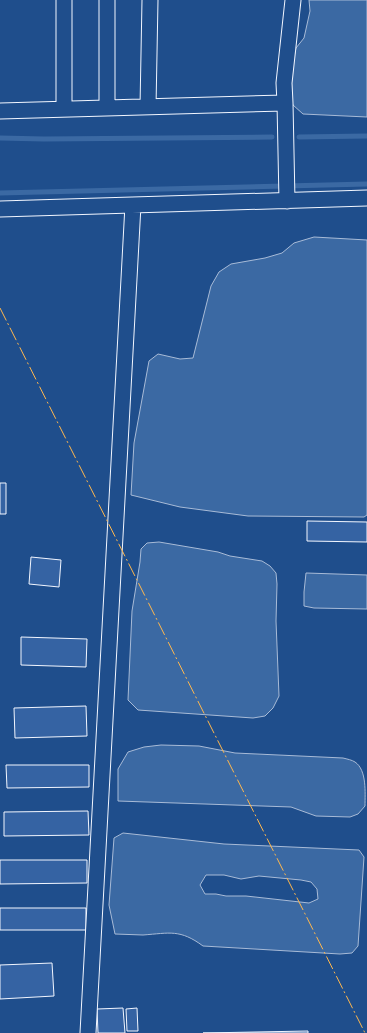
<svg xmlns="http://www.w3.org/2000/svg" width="367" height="1033" font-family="'Source Sans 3',sans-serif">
<rect width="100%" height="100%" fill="#1f4e8c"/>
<!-- water -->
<path fill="#3b69a3" stroke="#a8bbd7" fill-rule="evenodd" d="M309,0H367V117L303,114L293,105L290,96V75L296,48L304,38L310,11Z
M314,237L367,240V515L364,517L248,516L180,507L131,495L134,443L149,361L158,354L180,359L193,358L211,286L219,272L231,264L265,258L282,253L294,243Z
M159,542L218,552L230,556L262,561L270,566L276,573L277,584L276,621L279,696L273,708L265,716L253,718L138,710L128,700L132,611L140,562L141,549L147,543Z
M306,573L367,575V609L314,608L304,606V592Z
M161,745L199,746L235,753L343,758C347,759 352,760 355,762C367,770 365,793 365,806L358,814L350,817L316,816L291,807L118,801V769L128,752L144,747Z
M123,833L224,844L359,850L364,857L358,946L352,953L340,954L203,946C180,929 170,933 143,935C134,935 124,934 115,934L109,905L114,838ZM206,875H224L241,879L259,876L301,880L311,882L317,889L318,899L309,903L246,896H226L216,894H205L200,885Z"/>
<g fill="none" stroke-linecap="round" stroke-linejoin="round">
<!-- stream -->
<path stroke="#3b69a3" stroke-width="5" d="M299,137L367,136
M0,138L44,139L272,137
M0,193L367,184"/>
</g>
<!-- building -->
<path fill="#3563a3" stroke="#f2f6ff" d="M0,483H6V514H0Z
M307,521L367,522V542L307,541Z
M31,557L61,560L59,587L29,584Z
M21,637L87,639L86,667L21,665Z
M86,706L87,736L15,738L14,708Z
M6,765H89V787L7,788Z
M88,811L89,835L4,836V812Z
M0,860H87V883L0,884Z
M0,908H86V930H0Z
M52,963L54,996L0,999V965Z
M123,1008L125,1033H98L97,1009Z
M137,1008L138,1031H127L126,1009Z
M308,1031V1033H203Z"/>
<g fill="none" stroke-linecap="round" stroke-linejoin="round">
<defs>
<path id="minor" d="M64,0V109
M148,107L150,0
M107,108V0
M0,111L285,103
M287,201L285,103L284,83L293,0
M0,209L367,198
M88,1033L133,205"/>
</defs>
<!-- minor casing -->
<use href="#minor" stroke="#f2f6ff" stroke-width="17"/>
<!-- minor -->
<use href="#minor" stroke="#1f4e8c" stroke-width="15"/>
<!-- power -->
<path stroke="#ffb74d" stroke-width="1" stroke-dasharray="14 3 2 3" stroke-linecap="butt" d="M0,308L365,1033"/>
</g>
</svg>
